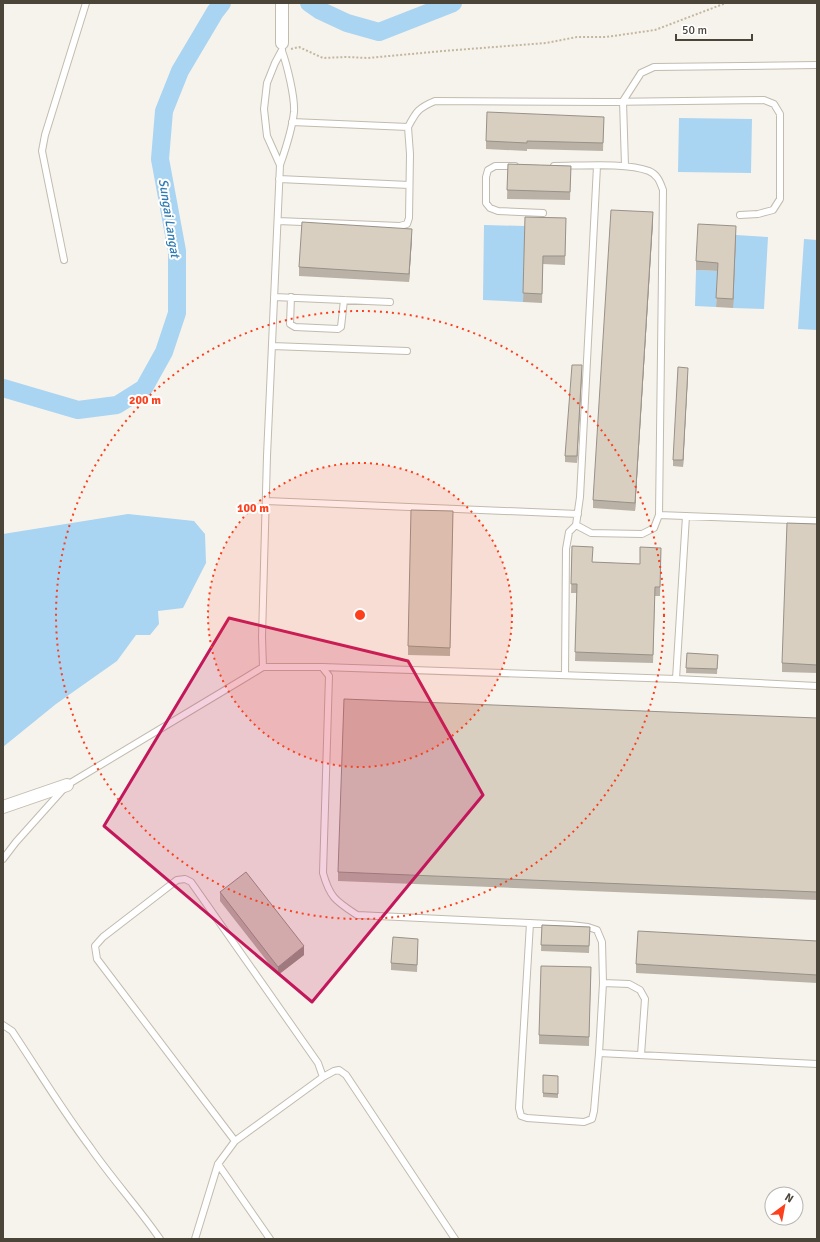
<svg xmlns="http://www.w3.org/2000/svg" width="820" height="1242" font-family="Signika,sans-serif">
<rect width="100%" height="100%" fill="#f6f3ec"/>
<!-- water -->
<path fill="#a9d4f2" d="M679,118L752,119L751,173L678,172Z
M484,225L525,226L523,302L483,300Z
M736,235L768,237L764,309L733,308Z
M804,239L817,240V330L798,329Z
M696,270L718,271L716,307L695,306Z
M128,514L194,521L205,534L206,563L183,608L158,611L159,624L150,635H136L117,661L56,704L3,747V534Z"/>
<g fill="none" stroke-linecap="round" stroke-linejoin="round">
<!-- river -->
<path stroke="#a9d4f2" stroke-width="18" d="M309,3L319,10L347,23L379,32L453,3
M3,388L78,410L117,405L144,388L164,352L177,313V251L160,159L164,111L180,71L215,12L222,3"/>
<defs>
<path id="lane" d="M292,122L408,127C416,112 418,108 435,101L604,102L764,100L774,104L780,114V199L773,210L758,214L740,215
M280,165L267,136L264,109L267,83L275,63L282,50
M515,166H495L488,170L486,177V203L490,208L498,211L543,213
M554,166C579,166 627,162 649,171C658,175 660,182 663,190L659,515L654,528L642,534L591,533L576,525L580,497L597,166
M625,166L623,101L641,73L654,67L817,65
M279,179L409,185
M278,221L400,226L407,224L409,218L410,154L408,127
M64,260L42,151L45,135L86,3
M274,297L390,302
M291,297L290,324L295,327L338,329L341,327L344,300
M272,346L407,351
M266,501L578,514
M659,515L817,521
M263,667L262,637L267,456L280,165C286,148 292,130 294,112C295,97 287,65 282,51
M322,667L676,679L817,686
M565,675L566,549L569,532L576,525
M676,679L686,516
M3,859L16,842L67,785L245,678L263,667H322L329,676L323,873C330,898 336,901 357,915L571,925L588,927L597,930L602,942L603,983L599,1053L594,1111L592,1119L584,1122L527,1118L521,1116L519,1108L530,923
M603,983L629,984L640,990L645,999L641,1055
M3,1025L12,1031C38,1070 62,1110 90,1147C112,1179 138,1207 160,1239
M599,1053L817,1064
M323,1077L334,1071L339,1070L346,1075L455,1239
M218,1164L270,1239
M195,1239L218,1164L235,1141L323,1077L318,1063L191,882L185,879L177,880L103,937L95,946L97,959L235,1141"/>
<path id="street" d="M282,43V3
M3,807L67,785"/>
</defs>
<!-- lane casing -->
<use href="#lane" stroke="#c2bbae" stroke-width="8"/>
<!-- street casing -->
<use href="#street" stroke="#c2bbae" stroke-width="14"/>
<!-- path -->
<path stroke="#c4b79f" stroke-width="2" stroke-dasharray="2 2" stroke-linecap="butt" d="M291,49L299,47L323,58L347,57L368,58L443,51L546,43L577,37H606L655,30L726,3"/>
<!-- lane -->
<use href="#lane" stroke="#fff" stroke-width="6"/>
<!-- street -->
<use href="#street" stroke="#fff" stroke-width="12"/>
</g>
<!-- wall -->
<path fill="#bab2a6" d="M604,117L603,151L527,149V151L486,149V141Z
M508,164L571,166L570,200L507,199Z
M525,217L566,218L565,265L543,264L542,303L523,302Z
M653,221L635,511L593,508V500Z
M736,235L733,308L716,307L718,271L696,270V261Z
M412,238L409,282L299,276V267Z
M582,372L577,463L565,462V456Z
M688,374L683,467L673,466V460Z
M453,511L450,656L408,655V646Z
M817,524V673L782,672V663Z
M572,546L592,562L640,564L661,548L660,596H655L653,663L575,661L577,593H571Z
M687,653L718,655L717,674L686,673Z
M817,718V900L338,881V872Z
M220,892L304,955L278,975L220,901Z
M542,925L590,927L589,953L541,951Z
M817,941V983L636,973V964Z
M418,945L417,972L391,970V963Z
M591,967L589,1046L539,1044V1035Z
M543,1075L558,1076V1098L543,1097Z"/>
<!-- shaded-wall -->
<path fill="#979187" d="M653,212V221L635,511V503Z
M736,226V235L733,308V299Z
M412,229V238L409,282V274Z
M582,365V372L577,463V456Z
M688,368V374L683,467V460Z
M304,946V955L278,975V967Z"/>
<!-- building -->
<path fill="#d8cfc1" stroke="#979187" d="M487,112L604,117L603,143L527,141V143L486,141Z
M508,164L571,166L570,192L507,190Z
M611,210L653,212L635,503L593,500Z
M525,217L566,218L565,256H543L542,294L523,293Z
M302,222L412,229L409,274L299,267Z
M698,224L736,226L733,299L716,298L718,263L696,261Z
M572,365H582L577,456H565Z
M678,367L688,368L683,460H673Z
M411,510L453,511L450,648L408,646Z
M787,523L817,524V665L782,663Z
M572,546L593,547L592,562L640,564V547L661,548L660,587H655L653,655L575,652L577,584H571Z
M687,653L718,655L717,669L686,668Z
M344,699L817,718V892L338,872Z
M246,872L304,946L278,967L220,892Z
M542,925L590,927L589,946L541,945Z
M638,931L817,941V975L636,964Z
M393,937L418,939L417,965L391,963Z
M541,966L591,967L589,1037L539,1035Z
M543,1075L558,1076V1094L543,1093Z"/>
<!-- marked area -->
<path fill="#c2185b" fill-opacity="0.2" stroke="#c2185b" stroke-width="3" stroke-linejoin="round" d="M229,618L408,661L483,795L312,1002L104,826Z"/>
<!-- distance rings -->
<circle cx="360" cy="615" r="152" fill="#fc3f1d" fill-opacity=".12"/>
<g fill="none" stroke="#fc3f1d" stroke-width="2" stroke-dasharray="2 4">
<circle cx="360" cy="615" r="152"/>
<circle cx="360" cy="615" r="304"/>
</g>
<g text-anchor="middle" stroke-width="4" stroke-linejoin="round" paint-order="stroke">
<!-- water labels -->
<g font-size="13" font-style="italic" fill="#2e7ab2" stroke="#fff">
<text transform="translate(170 218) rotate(81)" y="5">Sungai Langat</text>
</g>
</g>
<circle cx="360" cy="615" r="6" fill="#fc3f1d" stroke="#fff" stroke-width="2"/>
<g font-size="12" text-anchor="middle" font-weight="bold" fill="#fc3f1d" stroke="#fff" stroke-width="4" stroke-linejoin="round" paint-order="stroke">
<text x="145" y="404">200 m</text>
<text x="253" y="512">100 m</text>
</g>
<!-- border -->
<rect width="820" height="1242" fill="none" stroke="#4b4439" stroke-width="8"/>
<!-- north arrow -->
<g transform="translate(784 1206) rotate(32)"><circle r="19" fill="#ffffff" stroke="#b7b4b0"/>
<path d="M0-3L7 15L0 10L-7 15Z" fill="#fc3f1d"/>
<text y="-6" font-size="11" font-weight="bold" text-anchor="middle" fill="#4b4439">N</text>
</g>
<!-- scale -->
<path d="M676 34v6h76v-6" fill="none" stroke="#4b4439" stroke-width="2"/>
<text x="682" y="34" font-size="12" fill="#4b4439" stroke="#ffffff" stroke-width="3" paint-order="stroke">50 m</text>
</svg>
